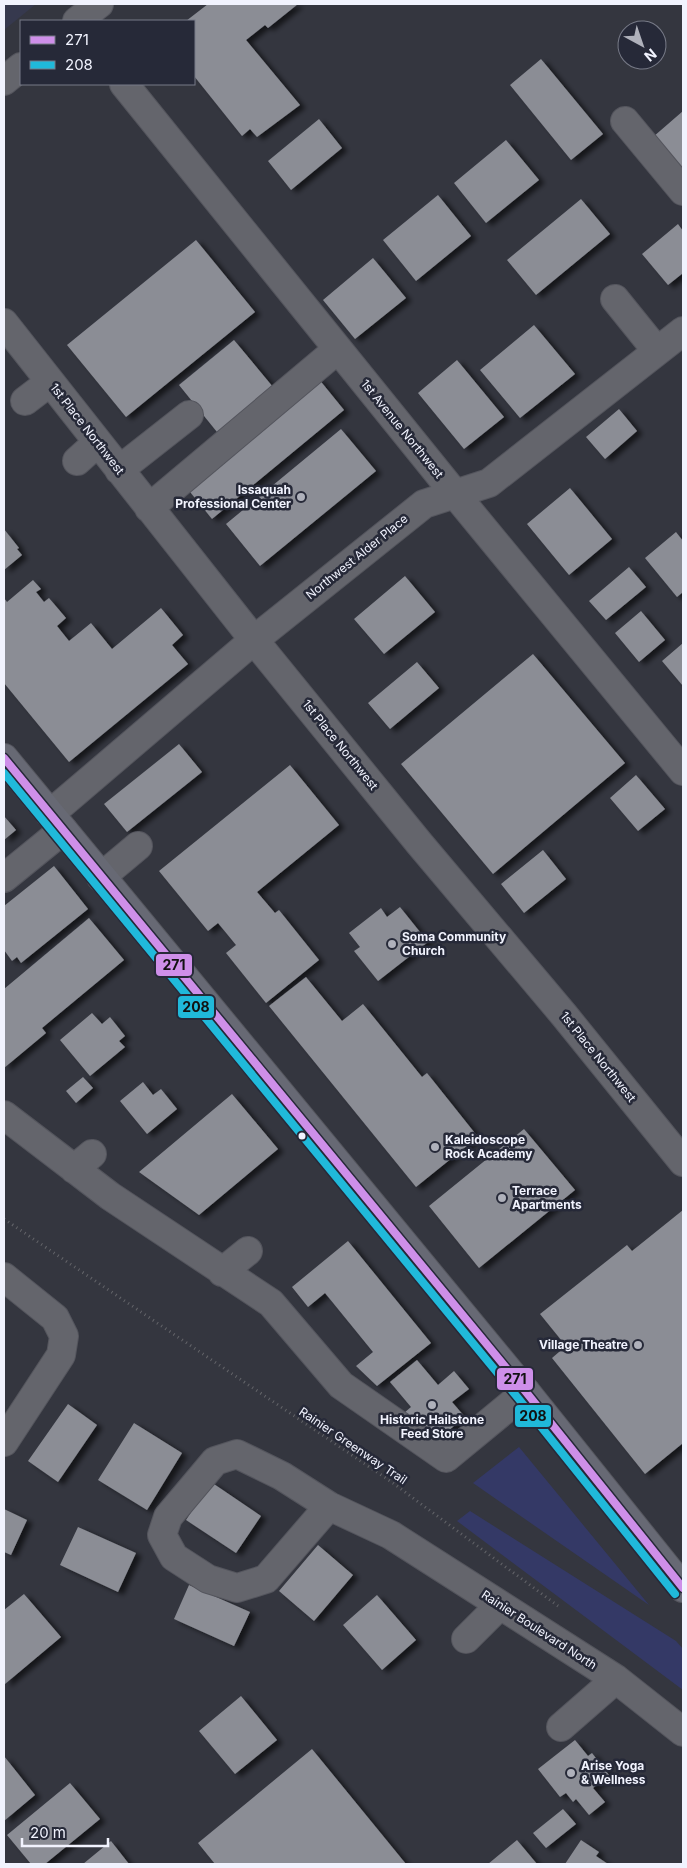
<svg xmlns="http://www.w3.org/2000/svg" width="687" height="1868" font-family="Inter,sans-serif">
<defs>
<filter id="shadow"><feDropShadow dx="5.5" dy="3" stdDeviation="2.5" flood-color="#0009"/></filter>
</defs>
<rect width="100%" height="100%" fill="#34363f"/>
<!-- built -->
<path fill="#36394e" d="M4,4H36L4,30Z"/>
<!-- green -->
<path fill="#343966" d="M519,1447L649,1605L473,1483Z
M470,1511L676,1641L683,1649V1690L457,1521Z"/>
<!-- building -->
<path fill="#8b8d95" filter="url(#shadow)" d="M208,4H298L268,28L265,25L246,40L300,105L257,137L250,129L242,136L194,76V21H186Z
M541,59L603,134L571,160L510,85Z
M683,111V173L653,137Z
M319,119L342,148L291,190L268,161Z
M506,140L539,180L486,223L454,183Z
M438,195L471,236L416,281L383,240Z
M581,199L610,234L536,295L507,260Z
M678,224L683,231V273L668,285L642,254Z
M196,240L255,312L126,417L67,345Z
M373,258L406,298L355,339L323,300Z
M534,325L575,374L520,418L480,370Z
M234,340L273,387L217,432L179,385Z
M457,360L504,417L464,449L418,393Z
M318,378L344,410L212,519L186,487Z
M619,409L637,431L605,459L586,437Z
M341,429L376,471L260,566L226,524Z
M570,488L612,539L569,575L527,524Z
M4,529L19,548L17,549L22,555L4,570Z
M676,532L683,541V592L677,597L645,558Z
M629,567L646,587L606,620L589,601Z
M405,576L435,612L384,654L354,619Z
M33,580L41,589L36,592L44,602L49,598L66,618L57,626L69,641L91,623L112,649L161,608L183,635L172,645L188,664L69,762L4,683V598L7,602Z
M641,611L665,640L639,662L615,633Z
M683,643V686L662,661Z
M533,654L625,763L493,874L401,764Z
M417,662L439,688L390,729L368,703Z
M179,744L202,772L127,832L104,804Z
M290,765L339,825L257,892L275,913L279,910L319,960L266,1003L226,953L236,945L218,923L208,931L159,871Z
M636,775L665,809L638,831L610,798Z
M4,816L16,830L4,840Z
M543,850L566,879L524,913L501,884Z
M54,866L88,909L21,963L17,957L12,961L4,950V906Z
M400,907L428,942L378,981L354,951L360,947L349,933L381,908L387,917Z
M89,918L124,960L42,1028L46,1033L4,1068V989Z
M306,977L342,1021L363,1004L422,1077L427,1073L478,1137L416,1187L269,1006Z
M92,1013L102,1024L110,1017L125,1036L119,1041L125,1047L90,1076L60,1040Z
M83,1077L93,1088L76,1103L66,1091Z
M143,1082L153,1095L161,1089L177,1109L147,1134L120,1101Z
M232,1094L278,1149L199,1215L139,1172Z
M524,1129L575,1190L479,1268L429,1206Z
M683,1210V1443L645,1474L552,1358L566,1346L540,1314L627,1245L632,1251Z
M348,1241L431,1343L377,1386L356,1366L373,1352L325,1293L308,1307L292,1287Z
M417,1360L438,1385L454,1371L469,1389L452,1402L465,1417L431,1445L404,1413L411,1407L390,1382Z
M68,1404L97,1425L58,1482L28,1461Z
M134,1423L182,1453L147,1510L98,1480Z
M211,1482L261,1516L236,1553L186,1520Z
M4,1509L27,1520L11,1555L4,1552Z
M78,1527L136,1553L118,1592L60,1565Z
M318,1545L353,1575L314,1621L279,1591Z
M189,1585L250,1612L234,1646L174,1619Z
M24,1594L61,1637L5,1684L4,1610Z
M377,1595L416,1640L382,1670L343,1625Z
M241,1696L277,1740L235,1774L199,1731Z
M575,1740L588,1756L592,1753L609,1775L593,1788L605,1802L589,1815L576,1799L573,1802L566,1793L560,1797L538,1769Z
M312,1749L406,1864H215L198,1843Z
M4,1756L35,1795L4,1821Z
M70,1783L100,1819L45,1864H31L7,1835Z
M563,1809L576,1824L546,1848L533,1833Z
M517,1840L537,1864H488Z
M581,1840L599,1852L596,1856L608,1864H565Z
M111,1841L129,1864H83Z"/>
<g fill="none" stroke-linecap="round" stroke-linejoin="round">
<defs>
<path id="minor" d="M77,21L99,4
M4,81L21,67
M124,84L455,494L683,771
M625,121L683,191
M615,299L657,351
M4,323L254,640L419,843L564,1015L683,1162
M25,401L50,382
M77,461L97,443
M119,470L189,415
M149,508L338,349
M50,814L254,640L424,504L489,483L683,331
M101,877L138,846
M4,878L63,830
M4,1115L110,1196L271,1303L341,1385L446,1458L526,1392
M74,1169L92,1154
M222,1272L248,1251
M4,1277L55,1318L64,1336L61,1355L4,1442
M329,1506L266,1579L237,1588L208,1579L174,1557L162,1535L168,1517L215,1461L237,1454L282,1476L329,1506L391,1535L616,1679L683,1732
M466,1639L500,1605
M561,1727L616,1679"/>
<path id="major" d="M4,758L526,1392L683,1588"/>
</defs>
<!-- minor casing -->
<use href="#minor" stroke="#54555d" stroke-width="30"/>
<!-- major casing -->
<use href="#major" stroke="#54555d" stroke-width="30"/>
<!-- path -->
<path stroke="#64656a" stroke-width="3" stroke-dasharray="1 4" stroke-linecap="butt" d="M4,1219L393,1483L558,1606"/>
<!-- minor -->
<use href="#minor" stroke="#64656c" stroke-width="28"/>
<!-- major -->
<use href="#major" stroke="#676974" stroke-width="28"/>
<defs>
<path id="bus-1" d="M4,758L526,1392L683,1588"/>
<path id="bus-2" d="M4,773L518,1398L675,1594"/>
</defs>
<!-- bus-1 casing -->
<use href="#bus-1" stroke="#262938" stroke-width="11"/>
<!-- bus-2 casing -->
<use href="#bus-2" stroke="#262938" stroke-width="11"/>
<!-- bus-1 -->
<use href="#bus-1" stroke="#ce8fe9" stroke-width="8"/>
<!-- bus-2 -->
<use href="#bus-2" stroke="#20b9da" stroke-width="8"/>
</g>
<!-- markers -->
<g fill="#afb1bb" stroke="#262938" stroke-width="2">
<circle cx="301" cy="497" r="5"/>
<circle cx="392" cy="944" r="5"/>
<circle cx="435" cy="1147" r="5"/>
<circle cx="502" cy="1198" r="5"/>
<circle cx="638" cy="1345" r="5"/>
<circle cx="432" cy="1405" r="5"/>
<circle cx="571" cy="1773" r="5"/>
</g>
<circle fill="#f1f3fe" stroke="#262938" stroke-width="2" cx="302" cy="1136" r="4.5"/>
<g text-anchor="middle" stroke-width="5" stroke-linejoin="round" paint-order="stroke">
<!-- street labels -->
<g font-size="12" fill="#f1f3fe" stroke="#262938">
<text transform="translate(87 429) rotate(52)" y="4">1st Place Northwest</text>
<text transform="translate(402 429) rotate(51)" y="4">1st Avenue Northwest</text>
<text transform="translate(357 557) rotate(-39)" y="4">Northwest Alder Place</text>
<text transform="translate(340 745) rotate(51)" y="4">1st Place Northwest</text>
<text transform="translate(598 1057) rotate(51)" y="4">1st Place Northwest</text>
<text transform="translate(353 1446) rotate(34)" y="4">Rainier Greenway Trail</text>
<text transform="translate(539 1630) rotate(33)" y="4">Rainier Boulevard North</text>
</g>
<!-- poi labels -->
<g font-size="12" font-weight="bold" fill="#f1f3fe" stroke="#262938" text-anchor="start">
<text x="291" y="494" text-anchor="end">Issaquah<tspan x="291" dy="14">Professional Center</tspan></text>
<text x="402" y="941">Soma Community<tspan x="402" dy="14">Church</tspan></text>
<text x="445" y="1144">Kaleidoscope<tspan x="445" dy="14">Rock Academy</tspan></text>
<text x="512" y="1195">Terrace<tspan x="512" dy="14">Apartments</tspan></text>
<text x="628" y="1349" text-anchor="end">Village Theatre</text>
<text x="432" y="1424" text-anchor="middle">Historic Hailstone<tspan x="432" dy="14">Feed Store</tspan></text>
<text x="581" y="1770">Arise Yoga<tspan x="581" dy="14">&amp; Wellness</tspan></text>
</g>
</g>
<g stroke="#262938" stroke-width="2">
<rect x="155" y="953" width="38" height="24" rx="5" fill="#ce8fe9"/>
<rect x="177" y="995" width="38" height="24" rx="5" fill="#20b9da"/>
<rect x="496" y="1367" width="38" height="24" rx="5" fill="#ce8fe9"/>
<rect x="514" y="1404" width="38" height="24" rx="5" fill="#20b9da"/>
</g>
<g font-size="14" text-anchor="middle" font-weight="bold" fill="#111">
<text x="174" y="970">271</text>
<text x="196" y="1012">208</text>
<text x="515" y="1384">271</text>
<text x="533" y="1421">208</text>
</g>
<!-- border -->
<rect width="687" height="1868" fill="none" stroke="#f1f3fe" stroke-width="10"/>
<!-- legend -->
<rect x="20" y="20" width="175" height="65" fill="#262938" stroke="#777a87"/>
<rect x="30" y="36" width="25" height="8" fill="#ce8fe9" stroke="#777a87"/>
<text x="65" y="45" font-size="15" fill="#f1f3fe">271</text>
<rect x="30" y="61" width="25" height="8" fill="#20b9da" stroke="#777a87"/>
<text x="65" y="70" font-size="15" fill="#f1f3fe">208</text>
<!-- north arrow -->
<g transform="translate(642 45) rotate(140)"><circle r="24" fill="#262938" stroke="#777a87"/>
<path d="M0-4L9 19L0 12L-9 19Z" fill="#afb1bb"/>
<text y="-8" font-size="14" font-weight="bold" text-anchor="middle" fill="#f1f3fe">N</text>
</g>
<!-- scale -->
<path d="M22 1838v8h86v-8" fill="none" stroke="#f1f3fe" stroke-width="2.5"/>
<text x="30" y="1838" font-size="15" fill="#f1f3fe" stroke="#262938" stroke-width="4" paint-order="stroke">20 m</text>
</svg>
